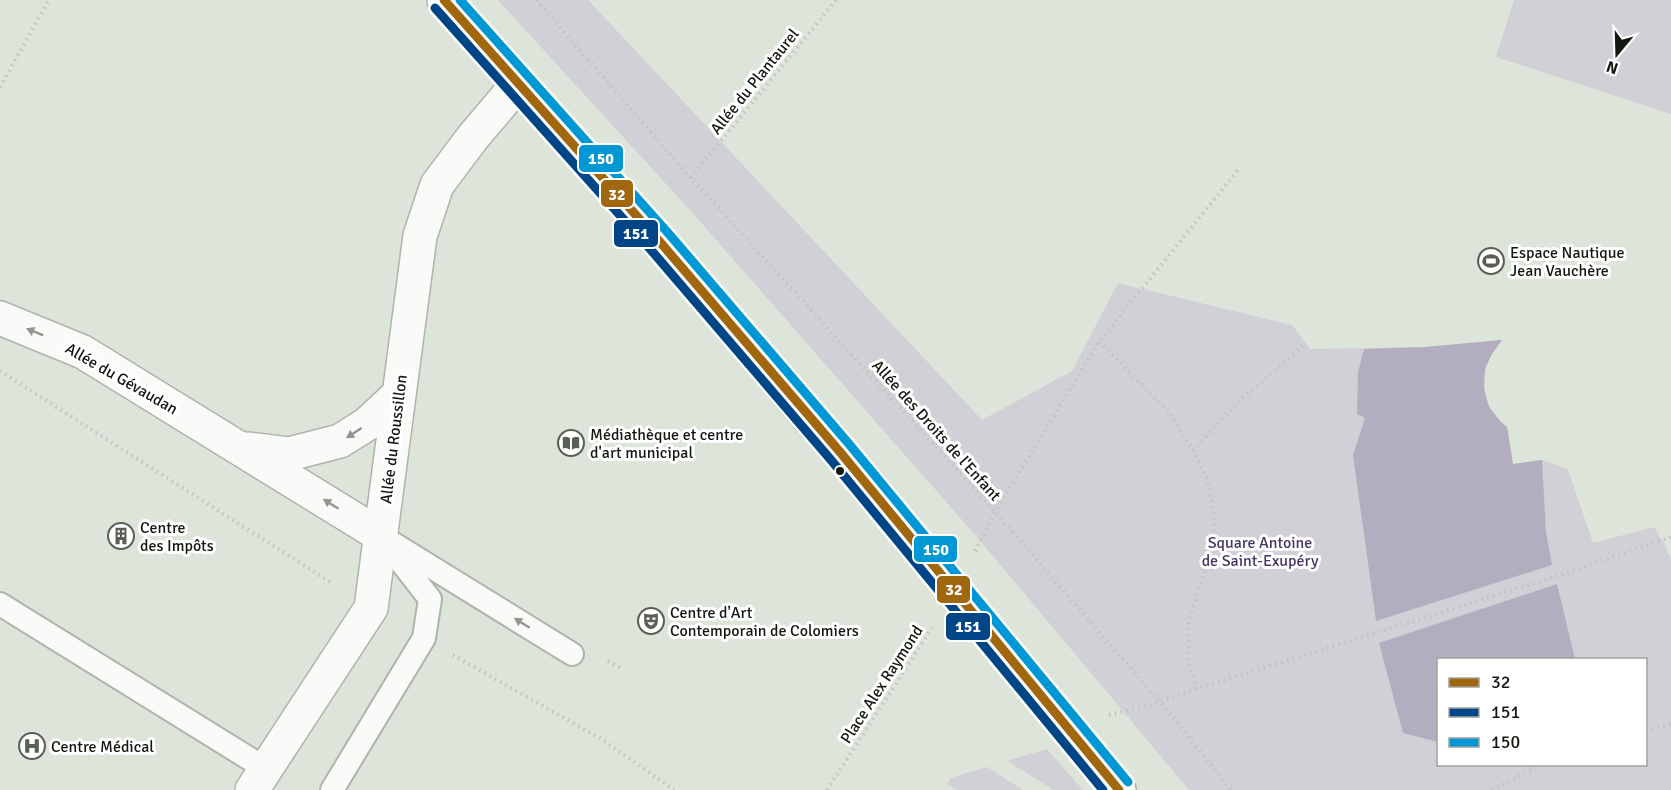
<svg xmlns="http://www.w3.org/2000/svg" width="1671" height="790" font-family="Signika,sans-serif">
<rect width="100%" height="100%" fill="#dde4d9"/>
<!-- green -->
<path fill="#d0d0d6" fill-rule="evenodd" d="M498,0H588L982,420L1072,371L1118,283L1292,325L1310,349L1425,347L1502,340C1498,346 1492,352 1489,360C1478,384 1486,412 1507,427L1513,464L1542,460L1568,469L1593,543L1654,527L1662,540L1671,559V790H1189L977,537L689,209ZM1438,660H1646V764H1438Z
M1514,0H1671V114L1496,57Z
M1047,749L1083,790H1054L1007,761Z
M987,767L1023,790H957L947,784L950,778Z"/>
<!-- water -->
<path fill="#b3adc0" d="M1502,340L1492,354L1485,368L1484,389L1489,407L1501,422L1507,427L1513,464L1542,460L1546,532L1552,565L1376,621L1353,455L1365,418L1357,414L1358,372L1364,349L1425,347Z
M1557,584L1575,659L1438,660V742L1403,733L1379,643Z"/>
<g fill="none" stroke-linecap="round" stroke-linejoin="round">
<defs>
<path id="lane" d="M394,544L572,654
M0,604L266,769
M332,790L424,638L430,599L380,535"/>
<path id="street" d="M444,0L660,242L809,418L840,452L1119,790
M0,318L83,352L380,535
M248,449L289,454L340,441L367,424L398,395
M252,790L371,608L420,236L437,185L473,137L518,84"/>
</defs>
<!-- lane casing -->
<use href="#lane" stroke="#aeb4aa" stroke-width="26"/>
<!-- street casing -->
<use href="#street" stroke="#aeb4aa" stroke-width="36"/>
<!-- path -->
<path stroke="#c1c4bf" stroke-width="4" stroke-dasharray="1.5 4.5" stroke-linecap="butt" d="M536,0L691,178L995,512L1160,702L1231,790
M0,87L49,0
M691,178L836,0
M1099,342L1168,411L1193,450L1207,479L1215,520L1210,553L1189,621V663L1196,689
M0,371L333,584
M1193,450L1243,398L1306,343
M975,551L995,512L1099,342L1238,170
M453,655L603,740L674,790
M608,661L620,668
M1109,715L1160,702L1196,689L1554,577L1671,537
M1646,731L1671,724
M827,790L932,628
M1492,790L1542,764"/>
<!-- lane -->
<use href="#lane" stroke="#fafbf9" stroke-width="22"/>
<!-- street -->
<use href="#street" stroke="#fafbf9" stroke-width="33"/>
<defs>
<path id="bus-1" d="M444,0L660,242L840,452L1119,790"/>
<path id="bus-2" d="M435,8L651,250L831,460L1103,790"/>
<path id="bus-3" d="M460,0L669,234L849,444L1128,782"/>
</defs>
<!-- bus-1 casing -->
<use href="#bus-1" stroke="#fff" stroke-width="14"/>
<!-- bus-2 casing -->
<use href="#bus-2" stroke="#fff" stroke-width="14"/>
<!-- bus-3 casing -->
<use href="#bus-3" stroke="#fff" stroke-width="14"/>
<!-- bus-1 -->
<use href="#bus-1" stroke="#a0670f" stroke-width="9"/>
<!-- bus-2 -->
<use href="#bus-2" stroke="#004687" stroke-width="9"/>
<!-- bus-3 -->
<use href="#bus-3" stroke="#0098d4" stroke-width="9"/>
</g>
<!-- one-way arrows -->
<defs><path id="oneway-solid" d="M-6-.8H1V-3.2L6.5 0L1 3.2V.8H-6Z" transform="scale(1.5)"/></defs>
<g fill="#929590">
<use href="#oneway-solid" transform="translate(35 332) rotate(-158)"/>
<use href="#oneway-solid" transform="translate(354 433) rotate(147)"/>
<use href="#oneway-solid" transform="translate(331 504) rotate(-148)"/>
<use href="#oneway-solid" transform="translate(522 623) rotate(-148)"/>
</g>
<!-- icons -->
<defs>
<symbol id="stadium-ring" viewBox="-11 -11 22 22"><circle r="9.5" fill="#fff" stroke="#5a5f56" stroke-width="1.5"/><path d="M0-5a6.5 5 0 1 0 0 10a6.5 5 0 1 0 0-10ZM-3.5-1.8h7v3.6h-7Z" fill="#5a5f56"/></symbol>
<symbol id="library-ring" viewBox="-11 -11 22 22"><circle r="9.5" fill="#fff" stroke="#5a5f56" stroke-width="1.5"/><path d="M-6-4Q-3-5.5-.7-3.5V5Q-3 3-6 4ZM6-4Q3-5.5 .7-3.5V5Q3 3 6 4Z" fill="#5a5f56"/></symbol>
<symbol id="building-ring" viewBox="-11 -11 22 22"><circle r="9.5" fill="#fff" stroke="#5a5f56" stroke-width="1.5"/><path d="M-4-6H4V6H1V3H-1V6H-4ZM-2.5-4.3h1.7v1.8h-1.7ZM.8-4.3h1.7v1.8H.8ZM-2.5-1h1.7V.8h-1.7ZM.8-1h1.7V.8H.8Z" fill="#5a5f56"/></symbol>
<symbol id="theatre-ring" viewBox="-11 -11 22 22"><circle r="9.5" fill="#fff" stroke="#5a5f56" stroke-width="1.5"/><path d="M-5-5.5Q0-4 5-5.5V0Q5 5 0 6Q-5 5-5 0ZM-3.3-2.5H-1v1.5H-3.3ZM1-2.5H3.3v1.5H1ZM-2.8 1Q0 5.5 2.8 1Z" fill="#5a5f56"/></symbol>
<symbol id="hospital-ring" viewBox="-11 -11 22 22"><circle r="9.5" fill="#fff" stroke="#5a5f56" stroke-width="1.5"/><path d="M-5-5h3v3.5h4V-5h3V5h-3V1.5h-4V5h-3Z" fill="#5a5f56"/></symbol>
</defs>
<g fill-rule="evenodd">
<use href="#stadium-ring" x="1476" y="246" width="30" height="30"/>
<use href="#library-ring" x="556" y="428" width="30" height="30"/>
<use href="#building-ring" x="106" y="521" width="30" height="30"/>
<use href="#theatre-ring" x="636" y="606" width="30" height="30"/>
<use href="#hospital-ring" x="17" y="731" width="30" height="30"/>
</g>
<!-- markers -->
<circle fill="#131810" stroke="#fff" stroke-width="2" cx="840" cy="471" r="5"/>
<g text-anchor="middle" stroke-width="6" stroke-linejoin="round" paint-order="stroke">
<!-- street labels -->
<g font-size="16" fill="#131810" stroke="#fff">
<text transform="translate(754 81) rotate(-51)" y="6">Allée du Plantaurel</text>
<text transform="translate(122 378) rotate(30)" y="6">Allée du Gévaudan</text>
<text transform="translate(937 430) rotate(48)" y="6">Allée des Droits de l'Enfant</text>
<text transform="translate(393 439) rotate(-83)" y="6">Allée du Roussillon</text>
<text transform="translate(881 684) rotate(-57)" y="6">Place Alex Raymond</text>
</g>
<!-- poi labels -->
<g font-size="16" fill="#131810" stroke="#fff" text-anchor="start">
<text x="1510" y="258">Espace Nautique<tspan x="1510" dy="18">Jean Vauchère</tspan></text>
<text x="590" y="440">Médiathèque et centre<tspan x="590" dy="18">d'art municipal</tspan></text>
<text x="140" y="533">Centre<tspan x="140" dy="18">des Impôts</tspan></text>
<text x="670" y="618">Centre d'Art<tspan x="670" dy="18">Contemporain de Colomiers</tspan></text>
<text x="51" y="752">Centre Médical</text>
</g>
<!-- park labels -->
<g font-size="16" fill="#473563" stroke="#fff">
<text x="1260" y="548">Square Antoine<tspan x="1260" dy="18">de Saint-Exupéry</tspan></text>
</g>
</g>
<g stroke="#fff" stroke-width="2">
<rect x="578" y="144" width="46" height="29" rx="6" fill="#0098d4"/>
<rect x="600" y="179" width="34" height="29" rx="6" fill="#a0670f"/>
<rect x="613" y="219" width="46" height="29" rx="6" fill="#004687"/>
<rect x="913" y="535" width="45" height="28" rx="6" fill="#0098d4"/>
<rect x="936" y="575" width="35" height="29" rx="6" fill="#a0670f"/>
<rect x="945" y="612" width="46" height="29" rx="6" fill="#004687"/>
</g>
<g font-size="16" text-anchor="middle" font-weight="bold" fill="#fff">
<text x="601" y="164">150</text>
<text x="617" y="200">32</text>
<text x="636" y="239">151</text>
<text x="936" y="555">150</text>
<text x="954" y="595">32</text>
<text x="968" y="632">151</text>
</g>
<!-- legend -->
<rect x="1437" y="658" width="210" height="108" fill="#ffffff" stroke="#a1a39f" stroke-width="1.5"/>
<rect x="1449" y="678" width="30" height="9" fill="#a0670f" stroke="#a1a39f" stroke-width="1.5"/>
<text x="1491" y="688" font-size="18" fill="#131810">32</text>
<rect x="1449" y="708" width="30" height="9" fill="#004687" stroke="#a1a39f" stroke-width="1.5"/>
<text x="1491" y="718" font-size="18" fill="#131810">151</text>
<rect x="1449" y="738" width="30" height="9" fill="#0098d4" stroke="#a1a39f" stroke-width="1.5"/>
<text x="1491" y="748" font-size="18" fill="#131810">150</text>
<!-- north arrow -->
<g transform="translate(1617 54) rotate(199)" stroke="#ffffff" stroke-width="4.5" paint-order="stroke">
<path d="M0-4.5L10 22L0 15L-10 22Z" fill="#131810"/>
<text y="-9" font-size="16" font-weight="bold" text-anchor="middle" fill="#131810">N</text>
</g>
</svg>
